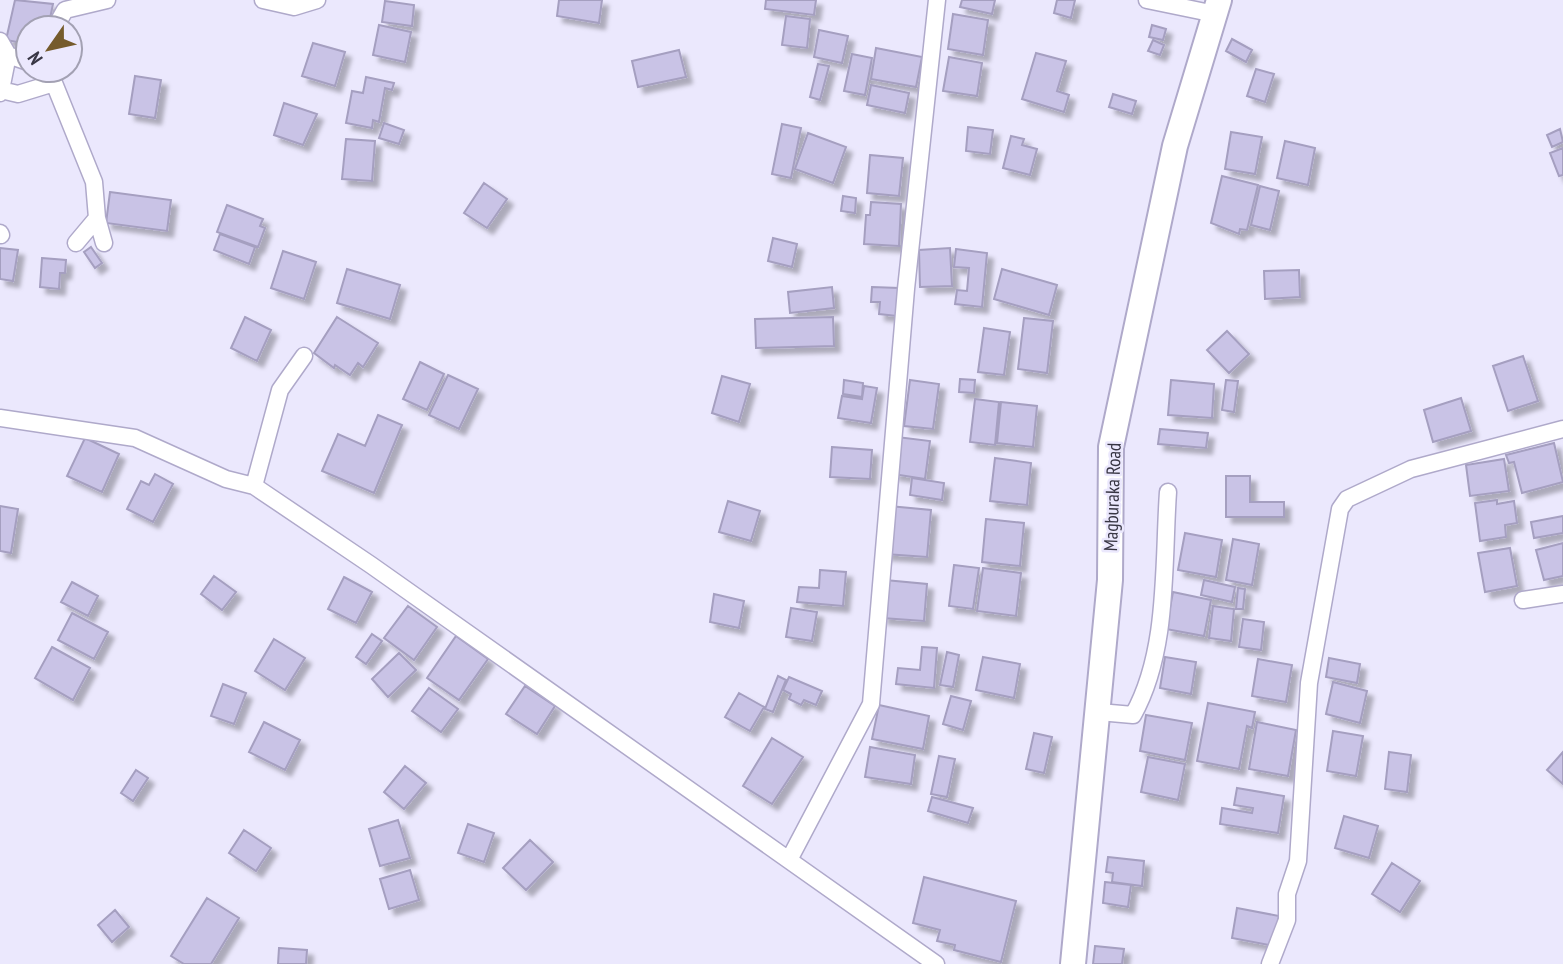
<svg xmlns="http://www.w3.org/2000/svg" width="1563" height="964" font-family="'PT Sans Narrow',sans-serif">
<defs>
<filter id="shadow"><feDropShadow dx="6" dy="6" stdDeviation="2" flood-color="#0004"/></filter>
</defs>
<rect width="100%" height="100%" fill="#ebe8fd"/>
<!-- building -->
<path fill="#c9c3e6" stroke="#a59fc0" stroke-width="2" filter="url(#shadow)" d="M15,0L53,4L48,28H28V44L6,40Z
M559,0H602L599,23L557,16Z
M766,0H816L814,15L765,9Z
M962,0H995L992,14L960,7Z
M1057,0H1075L1071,18L1054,13Z
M385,1L414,5L412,26L382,22Z
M953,14L988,20L983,55L948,49Z
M786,16L810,19L807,48L782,45Z
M379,25L411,32L405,62L373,55Z
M1152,25L1166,29L1163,40L1149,37Z
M819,30L848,36L842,63L814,57Z
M1232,39L1252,50L1246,62L1226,51Z
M1153,40L1164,45L1160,55L1148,51Z
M313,43L345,52L335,86L302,76Z
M876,48L922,57L916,87L871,79Z
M679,50L686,77L638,87L632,61Z
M1036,53L1066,61L1057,91L1069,95L1064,112L1022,99Z
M852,54L872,58L865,95L844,91Z
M949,57L982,63L977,96L943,91Z
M818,64L829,66L820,100L810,97Z
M1256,69L1274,74L1265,102L1247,96Z
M135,76L161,80L155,118L129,114Z
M366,77L394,83L392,90L385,88L379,122L373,120L372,128L346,123L352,91L363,93Z
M871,85L909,93L905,113L867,105Z
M1113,94L1136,101L1132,114L1109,107Z
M284,103L317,114L303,145L274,135Z
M384,123L404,130L399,144L379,138Z
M782,124L801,128L791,178L772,174Z
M968,127L993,130L990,154L966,151Z
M1560,129L1563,142L1552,147L1547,135Z
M1231,132L1262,137L1255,174L1225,169Z
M808,133L846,147L833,183L795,169Z
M1011,136L1024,139L1022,145L1037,149L1030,175L1003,168Z
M346,139L375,141L372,181L342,179Z
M1285,141L1315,148L1308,185L1277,178Z
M1563,148V175L1559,176L1550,153Z
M870,155L903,158L899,196L867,193Z
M1222,176L1258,185L1247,230L1240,229L1239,234L1211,223Z
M484,183L507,199L487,228L464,213Z
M1260,186L1279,191L1270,230L1251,225Z
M110,192L171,200L167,231L106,223Z
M843,196L856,198L855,213L841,211Z
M871,202L901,204L899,246L864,244L866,215H870Z
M227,205L263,219L260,226L265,228L258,247L217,232Z
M220,234L255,247L249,264L214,250Z
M773,238L797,244L792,267L768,261Z
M91,247L102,263L95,268L84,252Z
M0,248L18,250L13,281L0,279Z
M950,248L952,286L920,287L919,250Z
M956,249L987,253L982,307L955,304L957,290L967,291L969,268L954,267Z
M283,251L316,262L304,299L271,288Z
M42,258L66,260L65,273H60L59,289L40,287Z
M347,269L400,285L390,319L337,303Z
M1002,269L1057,285L1049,315L994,299Z
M1299,270L1300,297L1265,299L1264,271Z
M832,287L834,308L790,313L788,292Z
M872,287L899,288L897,316L879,314L880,302H871Z
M245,317L271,330L257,361L231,348Z
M337,317L378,343L363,367L358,363L350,375L335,365L334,368L314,353Z
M833,317L834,346L756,348L755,319Z
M1024,318L1053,321L1047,373L1018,369Z
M984,328L1010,332L1004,375L978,372Z
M1227,331L1249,354L1229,373L1207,350Z
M1523,356L1538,401L1508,411L1493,366Z
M420,362L444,374L427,410L403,399Z
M448,375L478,389L459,429L429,415Z
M722,376L750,384L739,422L712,413Z
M960,379L975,380L974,393L959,392Z
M844,380L863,383L862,397L843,394Z
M910,380L939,384L933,429L904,426Z
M1171,380L1214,384L1212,418L1168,415Z
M1226,380L1238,381L1234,412L1222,410Z
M864,386L877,388L871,423L838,418L842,396L862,399Z
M1461,398L1471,431L1433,442L1424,410Z
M975,399L999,402L995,445L970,442Z
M1001,402L1037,406L1033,447L997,443Z
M378,415L402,425L374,493L322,471L338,434L365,446Z
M1160,429L1208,433L1206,448L1158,444Z
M897,437L930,441L925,479L893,474Z
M85,438L119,454L102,492L67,476Z
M1554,443L1563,482L1522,493L1514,462L1509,463L1506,455Z
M832,447L872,450L870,479L830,477Z
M995,458L1031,463L1027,505L990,501Z
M1504,459L1509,491L1470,496L1466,465Z
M155,474L173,484L153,522L127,509L141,481L149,485Z
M1226,476H1250V502H1284V517H1226Z
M912,478L944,483L942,500L910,495Z
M1497,500V504L1514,501L1517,523L1505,525L1506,537L1480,541L1475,503Z
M728,501L760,511L751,541L719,532Z
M0,506L18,509L11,553L0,551Z
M889,506L931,510L927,557L885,554Z
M1563,516V533L1534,538L1531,522Z
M986,519L1024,523L1020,566L982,562Z
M1185,533L1222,540L1216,577L1178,570Z
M1233,539L1259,544L1252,585L1226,580Z
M1563,543V576L1544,580L1536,550Z
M1510,548L1517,586L1485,592L1478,553Z
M954,565L979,568L973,609L949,606Z
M983,568L1021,573L1016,616L977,611Z
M820,570L846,572L843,606L797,602L799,587L819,588Z
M214,576L236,592L222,610L201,594Z
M344,577L372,592L356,623L328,609Z
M885,580L927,584L924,621L882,618Z
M1204,580L1235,587L1232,602L1201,595Z
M72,582L98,596L88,616L61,602Z
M1238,588L1245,589L1243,609H1236Z
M1173,592L1211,600L1204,636L1166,629Z
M714,594L744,601L739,628L710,622Z
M408,606L437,627L414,660L384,638Z
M1213,606L1234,609L1231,641L1209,638Z
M791,608L817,612L812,641L786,637Z
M72,613L108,632L94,659L58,640Z
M1243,619L1264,622L1261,650L1239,647Z
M372,634L382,641L366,664L356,657Z
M456,636L488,659L459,700L427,678Z
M274,639L305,658L285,690L255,671Z
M52,647L90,668L73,700L35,678Z
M922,647L937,648L934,688L896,684L898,668L920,670Z
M947,652L959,655L953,687L940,685Z
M399,653L416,670L388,697L372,679Z
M983,657L1020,664L1014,698L976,690Z
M1165,657L1196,662L1191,694L1160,688Z
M1329,658L1360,664L1357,683L1326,677Z
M1258,659L1292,665L1286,702L1252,696Z
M778,676L786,680L773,712L765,709Z
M789,677L822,691L816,705L804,700L801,705L789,699L791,694L783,690Z
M1333,682L1367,691L1360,723L1326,714Z
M223,684L246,693L234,724L211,716Z
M525,686L555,706L537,734L506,714Z
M429,688L458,709L441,732L412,711Z
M739,693L764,707L750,731L725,717Z
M951,696L971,701L963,730L943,724Z
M1208,703L1255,712L1252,728L1247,726L1239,769L1197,761Z
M879,705L929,716L923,749L872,739Z
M1146,715L1192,723L1185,760L1140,751Z
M264,722L300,740L285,770L249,752Z
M1257,722L1296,730L1288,776L1249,769Z
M1333,731L1363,736L1356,776L1327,771Z
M1034,733L1052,737L1044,773L1026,769Z
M772,738L803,757L772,804L743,786Z
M870,747L915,755L911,784L865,777Z
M1389,752L1411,755L1407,792L1385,789Z
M1563,752V784L1547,770Z
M939,756L955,759L947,797L931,794Z
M1148,757L1185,764L1178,800L1141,792Z
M405,766L426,783L404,809L384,792Z
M136,770L148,778L133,801L121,793Z
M1237,788L1284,796L1278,833L1220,824L1222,808L1252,813L1253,808L1234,805Z
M932,797L973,808L968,823L928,811Z
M1344,816L1378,826L1369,858L1335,848Z
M398,820L410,858L380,866L369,829Z
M468,824L494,833L484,862L458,853Z
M244,830L271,848L256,871L229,853Z
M530,840L553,862L526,890L503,868Z
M1108,857L1144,861L1142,886L1112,882L1113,873L1106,872Z
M1392,863L1420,881L1400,912L1372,894Z
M410,870L419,900L389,909L380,879Z
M924,877L1016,901L1001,962L954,950L955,945L937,941L940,930L913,923Z
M1105,882L1131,885L1128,907L1103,903Z
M207,898L239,918L211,964H184L171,956Z
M1237,908L1279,916L1274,946L1232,938Z
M115,910L129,927L112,942L98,925Z
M1095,946L1124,949L1122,964H1093Z
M279,948L307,950L306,964H278Z"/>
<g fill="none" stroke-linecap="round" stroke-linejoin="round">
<defs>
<path id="street" d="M263,0L294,7L317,0
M1147,0L1215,14
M55,28L65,10L107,0
M0,41L8,55L1,90
M8,55L28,62
M0,93L1,90L18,94L54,83L94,182L97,218L104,243
M0,233L1,235
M76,243L97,218
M0,418L135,438L226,479L254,486L371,565L936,964
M254,486L280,390L304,356
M1523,600L1563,594
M1099,712L1133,715C1169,651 1163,563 1168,492
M790,858L871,704L906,289L937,0
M1270,964L1287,920V894L1298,861L1309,683L1340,509L1347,499L1411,469L1563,429"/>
<path id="primary" d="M1073,964L1110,580L1111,447L1175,146L1219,0"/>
</defs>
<!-- street casing -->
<use href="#street" stroke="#afa9ca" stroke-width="19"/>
<!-- primary casing -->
<use href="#primary" stroke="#afa9ca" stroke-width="28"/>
<!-- street -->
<use href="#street" stroke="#fff" stroke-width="16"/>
<!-- primary -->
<use href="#primary" stroke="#fff" stroke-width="24"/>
</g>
<g text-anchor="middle" stroke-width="5" stroke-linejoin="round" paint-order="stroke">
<!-- street labels -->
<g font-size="19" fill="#383644" stroke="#ebe8fd">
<text transform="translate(1112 497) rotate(-88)" y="7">Magburaka Road</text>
</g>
</g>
<!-- north arrow -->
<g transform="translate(49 49) rotate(236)"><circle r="33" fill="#ebe8fd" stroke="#a3a1b3" stroke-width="2"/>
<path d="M0-5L12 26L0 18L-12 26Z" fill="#755b2c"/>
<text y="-10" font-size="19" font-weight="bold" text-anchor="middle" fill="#383644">N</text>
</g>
</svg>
